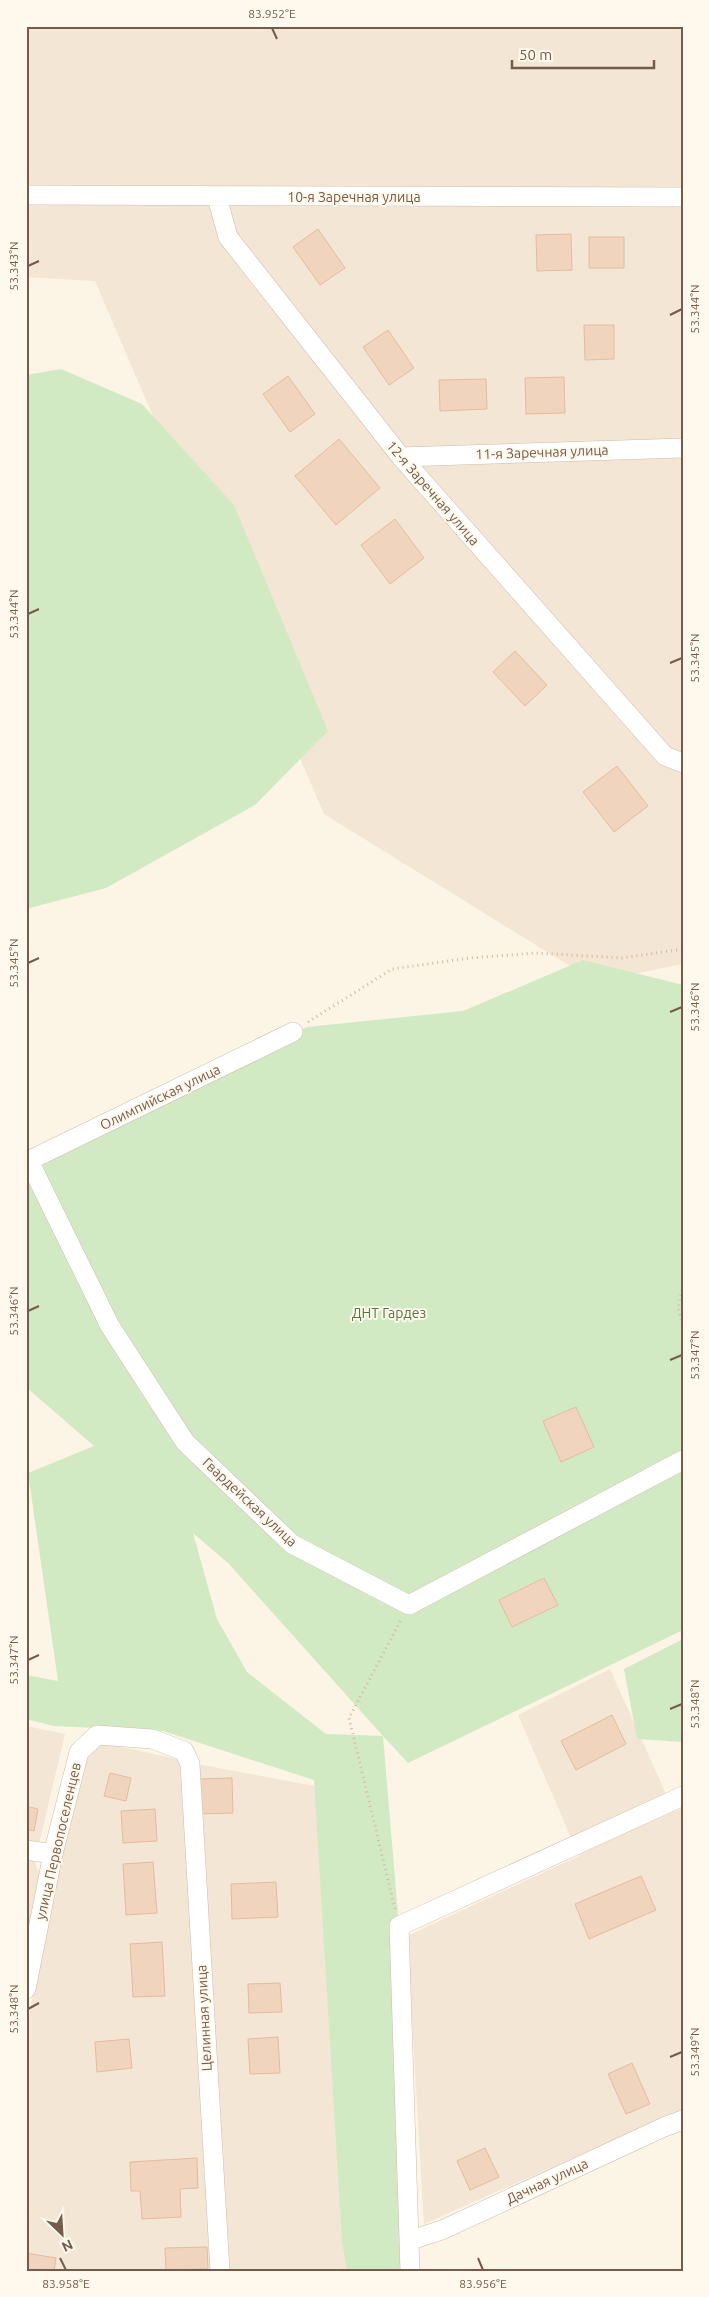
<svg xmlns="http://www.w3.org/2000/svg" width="709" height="2297" font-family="Ubuntu,sans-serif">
<rect width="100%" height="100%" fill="#fcf4e5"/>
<!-- residential -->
<path fill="#f4e6d4" d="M26,26H683V964L596,982L324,814L95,281L26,277Z
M610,1669L674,1812L683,1808V2109L424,2224L407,1936L579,1856L518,1715Z
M26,1726L65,1734L39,1844L26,1842Z
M99,1742L177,1759L184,1768L215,2271H26V2029L83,1758Z
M197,1764L331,1789L365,2271H229Z
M26,1859L34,1860L42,1880L26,1955Z"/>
<!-- green -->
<path fill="#d2eac4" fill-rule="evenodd" d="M61,369L142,404L234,505L328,731L255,805L106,888L26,909V375Z
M583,960L683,985V1630L408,1763L383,1736L399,1926L395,2124L410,2271H347L342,2242L314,1780L163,1731L54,1726L26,1719V1675L58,1681L28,1473L94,1446L26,1387V1163L307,1027L463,1011ZM193,1533L229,1564L383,1736L326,1734L247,1672L217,1619Z
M683,1639V1742L637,1739L624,1669Z"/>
<!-- building -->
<path fill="#f1d4bd" stroke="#e4bb9e" d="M318,229L345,268L320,285L293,247Z
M571,234L572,270L537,271L536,235Z
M589,237H624V268H589Z
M584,325H614V359L585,360Z
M388,330L414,368L389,385L363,347Z
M288,376L315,414L290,432L263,394Z
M564,377L565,413L526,414L525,378Z
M486,379L487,409L440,411L439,380Z
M339,439L380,488L336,525L295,476Z
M395,519L424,558L390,584L361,545Z
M515,651L547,685L525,706L493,672Z
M617,766L648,806L614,832L583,792Z
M576,1407L594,1447L561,1462L543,1421Z
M544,1578L558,1605L512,1627L499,1600Z
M612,1715L626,1744L576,1770L561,1741Z
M110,1773L131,1778L126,1801L104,1796Z
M232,1778L233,1813L199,1814V1779Z
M26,1806L38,1809L34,1831L26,1829Z
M155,1809L157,1841L123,1843L121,1811Z
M153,1862L157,1913L126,1915L123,1864Z
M641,1876L656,1910L589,1939L575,1904Z
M276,1882L278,1917L232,1919L231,1884Z
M162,1942L165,1996L133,1997L130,1944Z
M280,1983L282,2012L249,2013L248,1984Z
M278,2037L280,2073L250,2074L248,2039Z
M129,2039L132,2068L97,2072L95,2042Z
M632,2063L650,2104L626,2114L608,2074Z
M485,2148L499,2177L470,2190L457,2161Z
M197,2158L198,2188L180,2189L181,2217L142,2219L140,2191H131L130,2162Z
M207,2247L208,2269L166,2270L165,2248Z
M26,2253L56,2258L54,2271H26Z"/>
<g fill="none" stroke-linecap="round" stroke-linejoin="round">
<defs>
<path id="minor" d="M26,195L683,197
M217,197L228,237L401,457L665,756L683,763
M401,457L683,448
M29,1161L110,1326L185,1442L292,1544L409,1605L683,1460
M26,1162L293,1032
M26,1850L53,1854
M26,1989L53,1854L79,1752L97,1735L152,1739L184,1751L190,1764L220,2271
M411,2240L442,2230L664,2127L683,2120
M410,2271L399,1926L683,1796"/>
</defs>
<!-- minor casing -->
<use href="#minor" stroke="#cebcac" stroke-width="20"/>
<!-- path -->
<path stroke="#d6b7a0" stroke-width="3" stroke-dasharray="1 4" stroke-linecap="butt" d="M308,1022L392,969L470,958L535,953L623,958L683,949
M683,1285L678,1309L683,1326
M395,1909L349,1718L401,1620"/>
<!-- minor -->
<use href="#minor" stroke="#fff" stroke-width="19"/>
</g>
<!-- ticks -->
<path fill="none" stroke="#755b4a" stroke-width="2" d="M272,28L277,39M28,266L39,261M670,315L682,309M28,614L39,609M670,663L682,658M28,963L39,958M670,1012L682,1007M28,1311L39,1306M670,1360L682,1355M28,1660L39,1655M670,1709L682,1704M28,2009L39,2003M670,2057L682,2052M60,2258L66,2270M478,2258L483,2270"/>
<g text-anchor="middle" stroke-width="4" stroke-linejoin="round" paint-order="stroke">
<!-- street labels -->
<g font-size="14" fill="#755b4a" stroke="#fff8ec">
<text x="354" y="202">10-я Заречная улица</text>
<text transform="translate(542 452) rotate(-2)" y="5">11-я Заречная улица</text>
<text transform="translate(433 493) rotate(49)" y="5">12-я Заречная улица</text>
<text transform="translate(160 1097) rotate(-26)" y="5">Олимпийская улица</text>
<text transform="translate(250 1502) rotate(43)" y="5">Гвардейская улица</text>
<text transform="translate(58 1841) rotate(-77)" y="5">улица Первопоселенцев</text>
<text transform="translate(204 2018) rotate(-93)" y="5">Целинная улица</text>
<text transform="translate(547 2181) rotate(-25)" y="5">Дачная улица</text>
</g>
<!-- park labels -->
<g font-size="14" fill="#517b42" stroke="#fff8ec">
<text x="389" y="1318">ДНТ Гардез</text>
</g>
</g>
<!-- border -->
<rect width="709" height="2297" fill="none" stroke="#fff8ec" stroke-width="55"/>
<!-- north arrow -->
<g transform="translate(62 2234) rotate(155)" stroke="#fff8ec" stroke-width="4" paint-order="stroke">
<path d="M0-4L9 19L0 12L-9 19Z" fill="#755b4a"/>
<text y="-8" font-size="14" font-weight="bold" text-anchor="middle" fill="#755b4a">N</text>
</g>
<!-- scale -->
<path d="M512 60v8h142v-8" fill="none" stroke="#755b4a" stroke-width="2.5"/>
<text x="519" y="60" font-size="15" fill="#755b4a" stroke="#fff8ec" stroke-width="4" paint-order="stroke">50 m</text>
<rect x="28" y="28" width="654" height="2242" fill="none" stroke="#755b4a" stroke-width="2"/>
<g font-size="12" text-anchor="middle" fill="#755b4a">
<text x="272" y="18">83.952°E</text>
<text transform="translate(14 266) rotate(-90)" y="4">53.343°N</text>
<text transform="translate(695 309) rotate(-90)" y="4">53.344°N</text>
<text transform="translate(14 614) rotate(-90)" y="4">53.344°N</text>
<text transform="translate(695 658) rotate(-90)" y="4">53.345°N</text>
<text transform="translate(14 963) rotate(-90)" y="4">53.345°N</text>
<text transform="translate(695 1007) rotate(-90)" y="4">53.346°N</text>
<text transform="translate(14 1311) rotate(-90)" y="4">53.346°N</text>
<text transform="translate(695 1355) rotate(-90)" y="4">53.347°N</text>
<text transform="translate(14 1660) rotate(-90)" y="4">53.347°N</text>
<text transform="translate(695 1704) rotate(-90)" y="4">53.348°N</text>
<text transform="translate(14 2009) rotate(-90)" y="4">53.348°N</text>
<text transform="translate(695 2052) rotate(-90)" y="4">53.349°N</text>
<text x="66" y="2288">83.958°E</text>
<text x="483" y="2288">83.956°E</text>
</g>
</svg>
